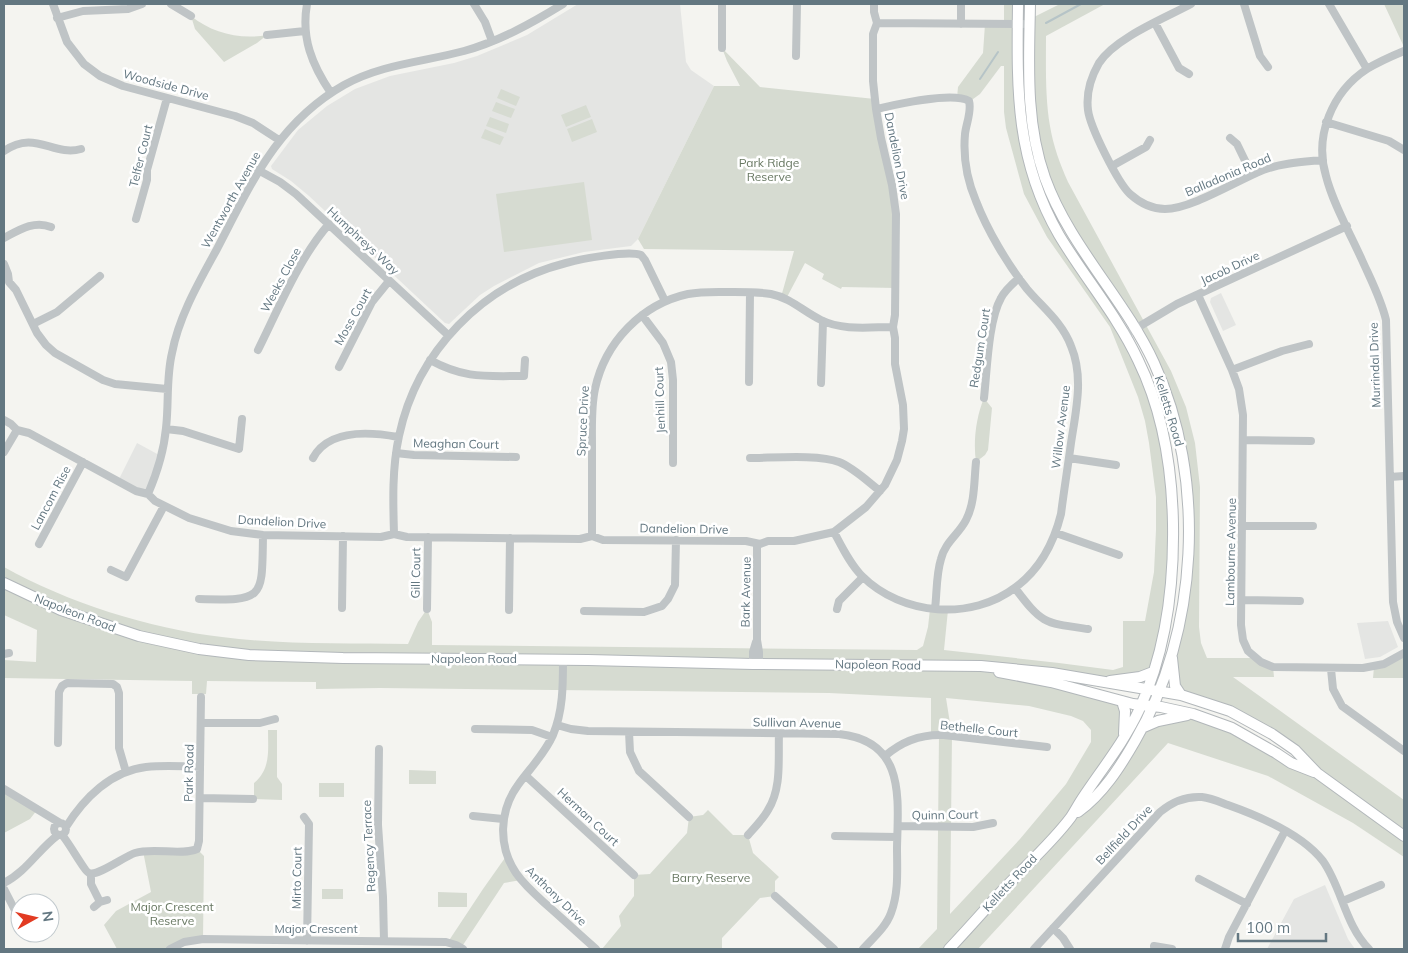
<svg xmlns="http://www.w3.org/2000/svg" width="1408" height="953" font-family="Mulish,sans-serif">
<rect width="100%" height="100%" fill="#f4f4f0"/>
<!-- built -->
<path fill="#e4e5e3" d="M578,4H680L686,62L691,70L714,86L638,239L631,246L584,252L539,263L494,286L480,295L449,324L445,323L309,196L291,181L272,169L271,166L298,130L327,106L355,89L390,76L454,63L477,56L527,35Z
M1221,293L1236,325L1223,331L1210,302L1211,298Z
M137,443L161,456L148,494L118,481Z
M1388,621L1398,647L1380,657L1365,659L1357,623Z
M1325,885L1348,939L1355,949H1267L1294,899Z"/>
<!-- green -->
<path fill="#d6dbd1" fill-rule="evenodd" d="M1004,4H1019L1018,96L1039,194L1113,316L1162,425L1172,567L1153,672L1102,682L999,673L1122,701L1124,738L1083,808L1144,727L1193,714L1316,773L1272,734L1181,695L1172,656L1184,601L1187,490L1160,379L1071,233L1034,137L1030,19L1060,4H1105L1046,36C1046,65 1045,97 1050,126C1053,145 1060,164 1068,182L1171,371L1186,407L1195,443L1200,487L1199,627L1201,643L1207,658H1254L1273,667L1274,677H1233L1404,800V857L1353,823L1268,776L1168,743L978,949H918L937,929L939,735H931V698L829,693L380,688L316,689V682L207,681L206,694H192V681L4,678V660L36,662L37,630L4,615V567C66,602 151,629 222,637C284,645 346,643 408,644L418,622L427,609L432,622V645L917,650L923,646L928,627L930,609L948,610L944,650L1059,663L1113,670L1123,667V621H1145L1154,572L1156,530V497L1149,443L1145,421L1138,397L1110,327L1047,237L1024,194L1006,128L1004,112V66H1001L980,94L969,102L957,98L958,87L983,53L985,24L1004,25ZM946,698L1029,706L1071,716L1083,721L1091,730V742L1066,784L1020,839L950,914L952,736Z
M1384,4H1404V47Z
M191,16C212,33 240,40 267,35L257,43L224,62L195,29Z
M722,48L760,87L875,99L890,173L896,288L842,287L841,289L822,279L824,274L805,263L786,299L781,297L794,251L644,249L638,239L714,86H740L727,61Z
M501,89L520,97L516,106L497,98Z
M496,102L515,109L511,118L492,111Z
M586,105L591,117L566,127L561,115Z
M490,117L509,124L506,133L486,126Z
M592,119L597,132L572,142L567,129Z
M485,129L504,137L500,145L481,138Z
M584,182L592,240L504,252L496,194Z
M984,398L992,408L988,450L985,455L976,462C973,442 976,417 984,398Z
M1404,653V678H1373L1374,667Z
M268,730H277V777L282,784V800L254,799V783C271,769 268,750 268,730Z
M409,770L436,771V784H409Z
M319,783H344V797H319Z
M4,789L37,810L30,819L4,833Z
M708,810L733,835H748L753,853L779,877L775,881V896L760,898L722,938V949H602L621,926L619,916L634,896V875L650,874L687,833L689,817L703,815Z
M197,849L204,856L203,939L170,949H117L104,925L116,911L151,892L143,851Z
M507,855L521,880L504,883L461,948L448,942L483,889Z
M322,889H343V899H322Z
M438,892L467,893V907H438Z"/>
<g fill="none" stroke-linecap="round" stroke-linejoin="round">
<!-- stream -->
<path stroke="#b6c4c7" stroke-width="2" d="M1046,23L1081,4
M980,79L998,52"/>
<defs>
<path id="major" d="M1030,4C1029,62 1025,122 1045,178C1070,247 1124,298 1154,363C1207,478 1199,632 1135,741C1120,767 1103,794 1078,812
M4,583L61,610L139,636L199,649L249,655L343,658L588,660L753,664L981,666L1052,673L1181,695L1230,711L1272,734L1295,750L1317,773L1404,836
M1172,658L1175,686L1181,695
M999,672L1051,682L1133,704L1161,707L1193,714L1232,728L1276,753L1291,763L1314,772
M1110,681L1140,677L1153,672
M1122,701L1125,711L1124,734
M1144,727L1158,721L1187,715
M949,949C966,931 982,913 999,894C1022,869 1051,844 1071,817C1075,811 1078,805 1082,799C1102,769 1124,742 1139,710C1166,652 1174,587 1173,524C1172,467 1163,411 1138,360C1117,315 1084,277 1059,235C1015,159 1017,88 1018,4"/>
</defs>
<!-- major casing -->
<use href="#major" stroke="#b2b7ba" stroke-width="12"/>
<!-- minor -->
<path stroke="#bfc4c6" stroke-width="8" d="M53,4L67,42L84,64L100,76L123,86L235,116L253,123L279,140
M171,4L191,16
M307,4C301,38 312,65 331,93
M474,4L485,22L492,41
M722,4V48
M1191,4C1165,18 1115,38 1099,63C1091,77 1086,94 1088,110C1090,127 1118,183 1130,194C1140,203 1152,209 1165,209C1191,209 1236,181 1263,170C1282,163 1303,162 1323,160
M1244,4L1260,56L1268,67
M1329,4L1367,69
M57,18L83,11L128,9L142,4
M877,23L1023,24
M1155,23L1179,68L1189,74
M961,24V4
M267,35L305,31
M1404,51C1392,56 1378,62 1367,69C1332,92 1314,136 1326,176C1333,204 1350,233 1362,260C1371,280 1381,299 1386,320L1393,602L1397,622L1404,638
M796,56L797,4
M1326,122L1389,141L1404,150
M1230,138L1237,144L1252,175
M4,151C35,129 53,157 81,149
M1112,166L1146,147L1150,140
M258,170L280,182L296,194L448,335
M136,219L147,180V170L167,98
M4,238C19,230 34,220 51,227
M4,264L8,274L9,282L16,290L37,333L46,345L55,353L103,380L115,384L167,389
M1198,295L1232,370L1239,389L1243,415L1241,625L1243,640L1248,651L1261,662L1273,667L1363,668L1384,664L1404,653
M642,315L663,343L671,362L673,380V463
M33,324L57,312L100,276
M1125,335L1177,304L1347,226
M258,350C278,310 299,258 329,224
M430,360C465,379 485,376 524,376L525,360
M339,367L372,302L389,281
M1232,370L1282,351L1309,344
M749,382L750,293
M821,383L823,321
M984,398C987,372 988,321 1001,298C1005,290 1012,284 1019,278
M4,420L11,424L17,430L29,433L136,491L148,494L155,501L189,518L231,531L263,535L381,537L394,534L407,537L580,539L592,536L603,540L746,541L760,544L768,541H794L834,532L866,507L885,485L897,460L902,441L904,429L903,405L895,364V338L893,327L895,315L896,214L892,185L881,138L876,109L873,81V34L877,23L874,12V4
M166,429L183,431L239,449L242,419
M1244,440L1311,441
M4,452L17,430
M396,453L414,455L516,457
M313,458C329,428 371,432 398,437
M750,458C772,458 819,454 839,462C854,468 867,481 880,491
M1069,458L1116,465
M1390,477L1404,476
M148,494C157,473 164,451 166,428C169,403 166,378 172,353C179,316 199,282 217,249C251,184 277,123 344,85C382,64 423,62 464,51C500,41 532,23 563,4
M1243,526H1313
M834,532C842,547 850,564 862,576C902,616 972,621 1016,587C1040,569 1054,542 1061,514C1064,490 1068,466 1071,443C1076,410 1084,377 1071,346C1062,322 1043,308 1027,289C1008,265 987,230 976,201C967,180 963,157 965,134C966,124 972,111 969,101C952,91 895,105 876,109
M1056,533L1119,555
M394,534C393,502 392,468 399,436C417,351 483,284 566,263C581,259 628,250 641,255L645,260L665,301
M592,536C592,506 592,476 592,445C592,427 591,407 595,389C605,342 642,304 688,294C703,291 718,292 734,292C746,292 759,292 771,294C791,298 804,312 821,320C843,331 870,327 893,327
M39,544L83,462
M757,544V640L759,652V664
M111,570L126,577L164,506
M1015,588C1042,624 1044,623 1088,629
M199,599C265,601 262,599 263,535
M1242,600L1300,601
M342,608L343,536
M427,609L428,537
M837,609L839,601L863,577
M935,609C937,593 936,575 941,559C945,542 959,534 966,520C975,503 974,481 976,462
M509,610L510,538
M584,611L644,612L662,606L668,599L675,585L676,540
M4,654L9,653
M563,660C563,686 563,711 553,735C544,755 530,768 518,785C499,811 498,846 516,873C525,886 537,896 548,906C564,920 580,935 596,949
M753,664V652L756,642
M1331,669L1333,689L1342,706L1404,751
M201,723H260L275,719
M557,725L571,729L588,731L839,734C906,741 898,798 897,848C897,869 899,892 891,913C886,927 873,938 863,949
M475,729L532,730L552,737
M629,732L630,752L639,771L689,817
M58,743L59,692L62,686L67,683L113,684L117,687L119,693V748L126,772
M379,749L378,825L383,897L384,941
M885,756C902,741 922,734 944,735L1047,747
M526,776L634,875
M4,789L60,823
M200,798L253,799
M473,816L503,819
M304,817L309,824L307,941
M54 829a6 6 0 1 1 12 0a6 6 0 1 1-12 0Z
M898,826L973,827L993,823
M66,827C84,798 111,771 146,767C164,765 183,766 200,767
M62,835C68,841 85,872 89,873C97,877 125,856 135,853C154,847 181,856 197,849L199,841L201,697
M748,835C755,827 763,819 768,810C782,788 778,759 779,733
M835,836L897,837
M91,874V884L100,902
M1199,879L1247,904
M4,883C26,872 39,849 58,835
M4,889L20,920
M775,896L834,949
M1343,901L1381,885
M94,907L100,902L107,900
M1053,928L1063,938L1070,949
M27,933L30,938
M1154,946L1172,949
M170,949L184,942L203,939L446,942L456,945L463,949
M1034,949L1160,812C1173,801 1186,796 1202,797C1211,798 1220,802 1228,805C1259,816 1302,834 1323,861C1342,888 1345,925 1369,949
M1225,949L1229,937L1285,831"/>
<!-- major -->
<use href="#major" stroke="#fff" stroke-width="10"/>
</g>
<g text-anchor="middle" stroke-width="5" stroke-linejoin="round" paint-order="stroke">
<!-- street labels -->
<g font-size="12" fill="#637781" stroke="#fff">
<text transform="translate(166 85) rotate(15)" y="4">Woodside Drive</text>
<text transform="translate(141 156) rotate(-76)" y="4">Telfer Court</text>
<text transform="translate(897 156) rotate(79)" y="4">Dandelion Drive</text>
<text transform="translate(1228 175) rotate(-23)" y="4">Balladonia Road</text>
<text transform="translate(231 200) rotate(-61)" y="4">Wentworth Avenue</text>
<text transform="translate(363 241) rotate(43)" y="4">Humphreys Way</text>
<text transform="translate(1230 268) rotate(-25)" y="4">Jacob Drive</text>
<text transform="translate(281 280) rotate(-62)" y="4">Weeks Close</text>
<text transform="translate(353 317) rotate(-61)" y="4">Moss Court</text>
<text transform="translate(980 348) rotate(-81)" y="4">Redgum Court</text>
<text transform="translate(1375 365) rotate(-92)" y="4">Murrindal Drive</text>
<text transform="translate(660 400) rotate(-92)" y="4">Jenhill Court</text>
<text transform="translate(1169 411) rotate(73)" y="4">Kelletts Road</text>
<text transform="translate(583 421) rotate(-87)" y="4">Spruce Drive</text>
<text transform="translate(1061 427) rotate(-83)" y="4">Willow Avenue</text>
<text transform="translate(456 444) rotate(1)" y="4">Meaghan Court</text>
<text transform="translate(51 498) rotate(-62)" y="4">Lancom Rise</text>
<text transform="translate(282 522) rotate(3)" y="4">Dandelion Drive</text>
<text transform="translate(684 529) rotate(1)" y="4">Dandelion Drive</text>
<text transform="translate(1231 552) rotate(-89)" y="4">Lambourne Avenue</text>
<text transform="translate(416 573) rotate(-89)" y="4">Gill Court</text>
<text transform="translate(746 592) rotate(-89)" y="4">Bark Avenue</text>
<text transform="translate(75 613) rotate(21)" y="4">Napoleon Road</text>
<text x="474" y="663">Napoleon Road</text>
<text transform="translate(878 665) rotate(1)" y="4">Napoleon Road</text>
<text transform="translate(797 723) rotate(1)" y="4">Sullivan Avenue</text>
<text transform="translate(979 729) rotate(6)" y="4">Bethelle Court</text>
<text transform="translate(189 773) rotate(-89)" y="4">Park Road</text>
<text transform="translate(945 815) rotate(-1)" y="4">Quinn Court</text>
<text transform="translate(588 817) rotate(43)" y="4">Herman Court</text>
<text transform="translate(1124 835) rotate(-47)" y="4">Bellfield Drive</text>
<text transform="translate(369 846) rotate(-93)" y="4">Regency Terrace</text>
<text transform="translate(297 878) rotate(-89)" y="4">Mirto Court</text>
<text transform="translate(1010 883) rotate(-47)" y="4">Kelletts Road</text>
<text transform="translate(556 896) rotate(44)" y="4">Anthony Drive</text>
<text x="316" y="933">Major Crescent</text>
</g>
<!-- park labels -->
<g font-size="12" fill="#687862" stroke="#fff">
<text x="769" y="167">Park Ridge<tspan x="769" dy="14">Reserve</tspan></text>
<text x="711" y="882">Barry Reserve</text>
<text x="172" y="911">Major Crescent<tspan x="172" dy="14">Reserve</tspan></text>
</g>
</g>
<!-- border -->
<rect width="1408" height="953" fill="none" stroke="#637781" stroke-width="10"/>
<!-- north arrow -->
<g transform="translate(35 918) rotate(82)"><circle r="24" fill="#ffffff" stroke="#c1c9cd"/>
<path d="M0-4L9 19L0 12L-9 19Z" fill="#e23b22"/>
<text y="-8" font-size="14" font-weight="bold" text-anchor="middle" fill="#637781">N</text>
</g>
<!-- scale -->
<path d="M1238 933v8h88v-8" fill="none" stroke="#637781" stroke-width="2.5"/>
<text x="1246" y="933" font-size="15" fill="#637781" stroke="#ffffff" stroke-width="4" paint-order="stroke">100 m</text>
</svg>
